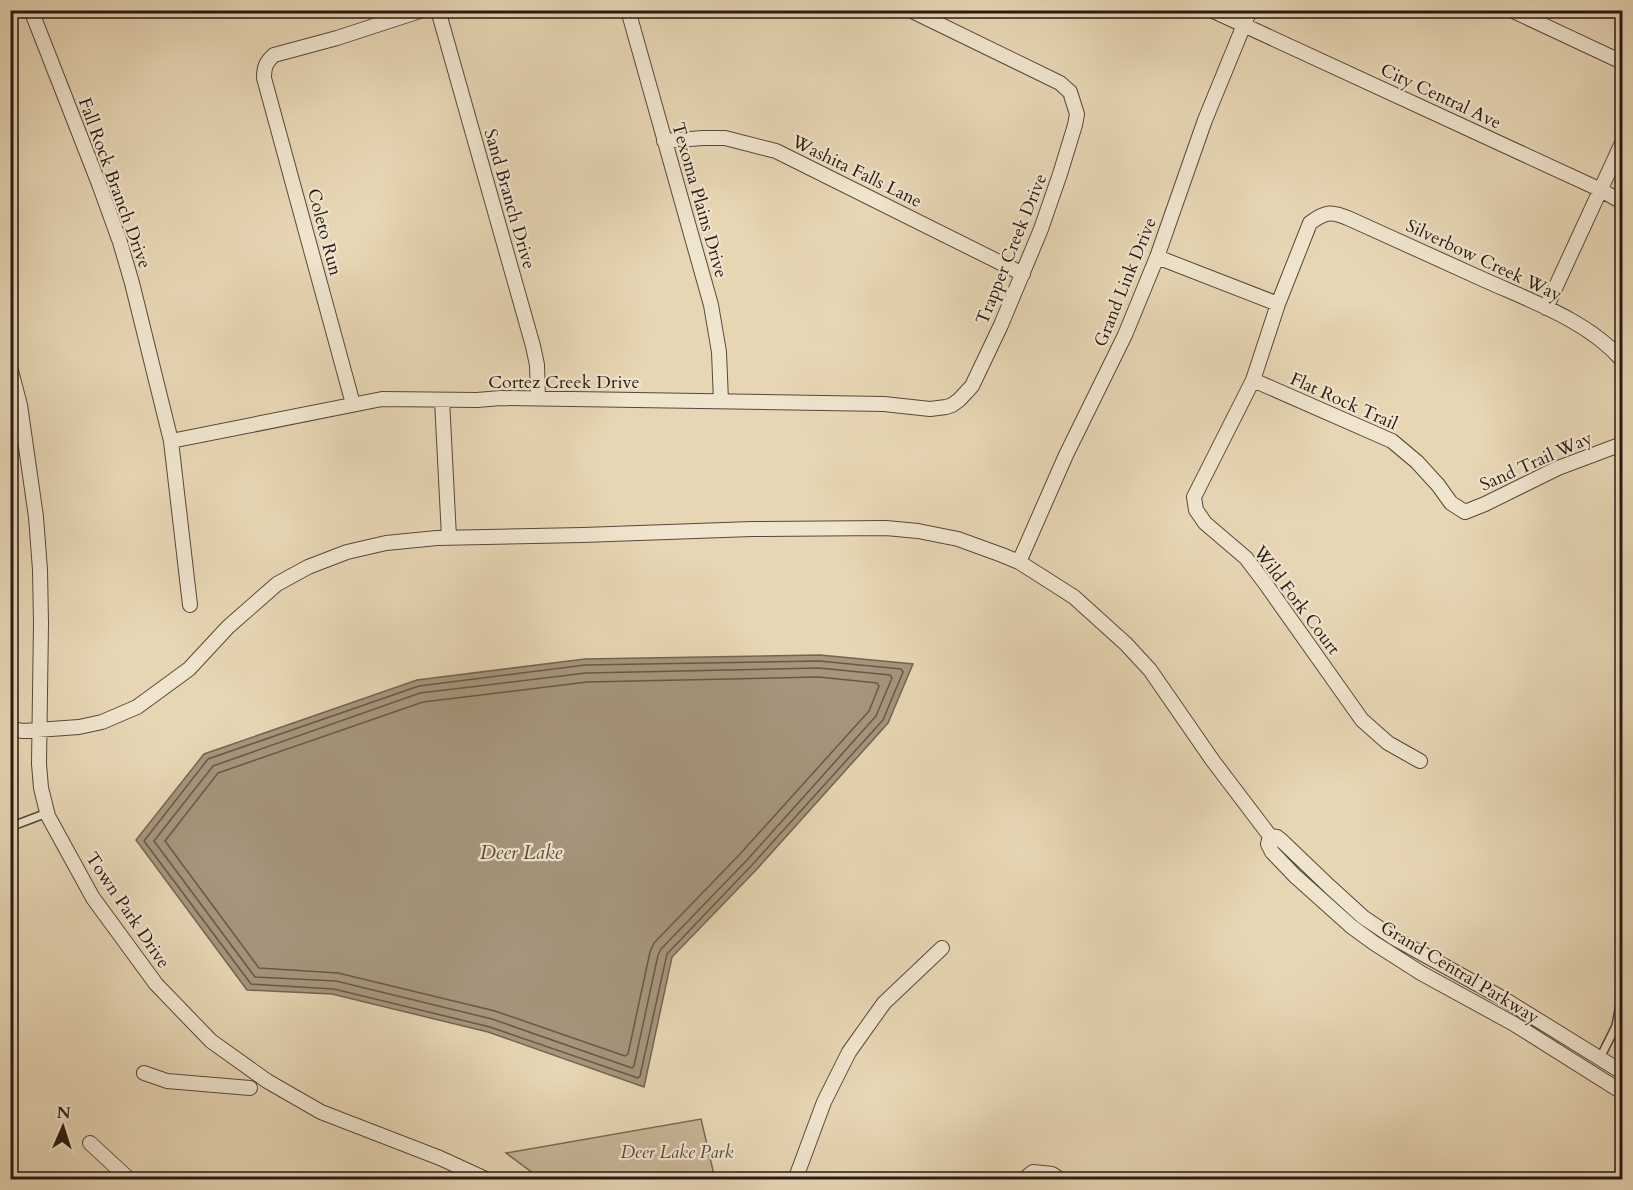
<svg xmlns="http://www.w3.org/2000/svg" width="1633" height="1190" font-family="Cardo,serif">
<rect width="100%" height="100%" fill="#e7d6b4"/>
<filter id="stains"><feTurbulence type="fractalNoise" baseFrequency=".00333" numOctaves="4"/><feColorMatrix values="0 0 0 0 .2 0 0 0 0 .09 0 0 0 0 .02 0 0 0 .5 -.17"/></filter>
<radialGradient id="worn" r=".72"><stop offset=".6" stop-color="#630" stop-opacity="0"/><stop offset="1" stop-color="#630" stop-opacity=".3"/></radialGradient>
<!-- green -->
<path fill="#c7b698" stroke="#786855" stroke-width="1.5" d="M701,1119L715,1179H541L506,1153Z"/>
<!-- water -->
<path fill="#a6967d" stroke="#746452" stroke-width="1.5" d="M820,655L913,664L888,723L757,869L672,957L644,1087L488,1032L332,994L247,990L136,840L204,754L417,680L585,659Z"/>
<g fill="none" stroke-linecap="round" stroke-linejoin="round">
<!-- shore -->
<path stroke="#685848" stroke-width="1.5" d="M819,661L901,669L903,672L883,720L752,865L667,954L640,1076L638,1078L490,1027L334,989L251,984L144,841L208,759L419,686L585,665Z
M819,668L890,675L892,678L876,716L747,860L661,949L658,955L634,1066L632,1068L492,1019L336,981L255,977L154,841L213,766L420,693L586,673Z
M819,677L877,683L879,686L869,711L740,854L654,943L650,952L628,1054L625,1056L495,1011L338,973L259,968L165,841L218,773L423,702L587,682Z"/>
<defs>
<path id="lane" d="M10,827L47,813
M1616,1026L1622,994
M1600,1058L1616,1026L1622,1028"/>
<path id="street" d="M31,10L99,184L120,242L132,283L171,441L190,605
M438,10L533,346L537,365L538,398
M628,10L711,305L719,352L721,401
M1211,10L1601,190L1622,202
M1511,10L1622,62
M664,141L703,138H725L776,151L1023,274
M1157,257L1278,304
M1546,308L1622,143
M10,367L20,405L36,517L40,570L41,623L39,764L41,788L48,816L93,898L156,984L211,1041L267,1081L321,1112L440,1158L488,1180
M1253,380L1392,441L1417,462L1438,485L1451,503L1465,512L1485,504L1558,468L1622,444
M442,400L449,537
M353,404L264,78C264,67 266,62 274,55L337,38L423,10
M171,441L382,399L477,400L501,398L884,404L930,409L946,407L952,405L959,400L972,386L1001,325L1041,229L1060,174L1075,125L1077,114L1070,92L1060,83L910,10
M1019,562L1066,455L1125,335L1157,257L1205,120L1250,10
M10,729L23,731L79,727L102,722L137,707L189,669L228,627L277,584L308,567L347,552L386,543L437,538L583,535L752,529L886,528L918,531L958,539L1002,555L1019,562L1074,597L1126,644L1150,670L1213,761L1270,836
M1420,761L1388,743L1362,720L1265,583L1246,558L1205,523L1196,510L1194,497L1253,380L1278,304L1310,223C1326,211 1332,211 1350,219C1396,240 1442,261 1489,282C1534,302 1589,322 1622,360
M1270,836L1268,844L1272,852L1295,876L1352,927L1374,943L1421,973L1514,1024L1622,1092
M1270,836L1277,837L1282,841L1330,887L1363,917L1394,938L1504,999L1622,1072
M144,1073L167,1081L250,1088
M90,1143L130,1180
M795,1180L824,1102L849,1052L884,1003L942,948
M1023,1180L1033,1172L1052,1174L1061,1180"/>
</defs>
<!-- lane casing -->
<use href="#lane" stroke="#58483a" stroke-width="10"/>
<!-- street casing -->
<use href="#street" stroke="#58483a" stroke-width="16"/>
<!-- lane -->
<use href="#lane" stroke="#efe4ce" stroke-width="7"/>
<!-- street -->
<use href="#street" stroke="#efe4ce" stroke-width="14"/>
</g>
<g text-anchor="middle" stroke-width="4.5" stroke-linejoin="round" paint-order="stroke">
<!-- street labels -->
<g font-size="18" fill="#291912" stroke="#efe4ce">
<text transform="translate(1441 96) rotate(25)" y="6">City Central Ave</text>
<text transform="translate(857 171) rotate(26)" y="6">Washita Falls Lane</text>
<text transform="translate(115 183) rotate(70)" y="6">Fall Rock Branch Drive</text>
<text transform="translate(510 199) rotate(74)" y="6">Sand Branch Drive</text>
<text transform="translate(700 200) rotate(74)" y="6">Texoma Plains Drive</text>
<text transform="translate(325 232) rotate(75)" y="6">Coleto Run</text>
<text transform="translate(1011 249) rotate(-68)" y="6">Trapper Creek Drive</text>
<text transform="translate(1484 260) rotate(25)" y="6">Silverbow Creek Way</text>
<text transform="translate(1125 282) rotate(-68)" y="6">Grand Link Drive</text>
<text x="564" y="388">Cortez Creek Drive</text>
<text transform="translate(1344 401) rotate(24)" y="6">Flat Rock Trail</text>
<text transform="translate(1536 461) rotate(-24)" y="6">Sand Trail Way</text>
<text transform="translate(1297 600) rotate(53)" y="6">Wild Fork Court</text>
<text transform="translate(128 910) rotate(56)" y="6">Town Park Drive</text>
<text transform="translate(1460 972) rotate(31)" y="6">Grand Central Parkway</text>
</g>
<!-- park labels -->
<g font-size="18" font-style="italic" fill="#58483a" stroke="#efe4ce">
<text x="677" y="1158">Deer Lake Park</text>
</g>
<!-- water labels -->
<g font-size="20" font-style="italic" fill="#5b4b3d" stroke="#efe4ce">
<text x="521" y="859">Deer Lake</text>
</g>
</g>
<!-- margin -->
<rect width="1633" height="1190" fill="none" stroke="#e7d6b4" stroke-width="36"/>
<rect x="12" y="12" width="1609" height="1166" fill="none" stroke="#291912" stroke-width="3"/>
<rect x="18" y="18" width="1597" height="1154" fill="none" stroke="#291912" stroke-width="1.5"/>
<!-- north arrow -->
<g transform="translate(63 1127) rotate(3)" stroke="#efe4ce" stroke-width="4.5" paint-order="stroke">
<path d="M0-4.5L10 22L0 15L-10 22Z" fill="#291912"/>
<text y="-9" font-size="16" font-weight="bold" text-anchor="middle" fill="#291912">N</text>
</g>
<rect width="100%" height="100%" filter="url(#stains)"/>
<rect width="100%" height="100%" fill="url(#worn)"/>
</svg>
